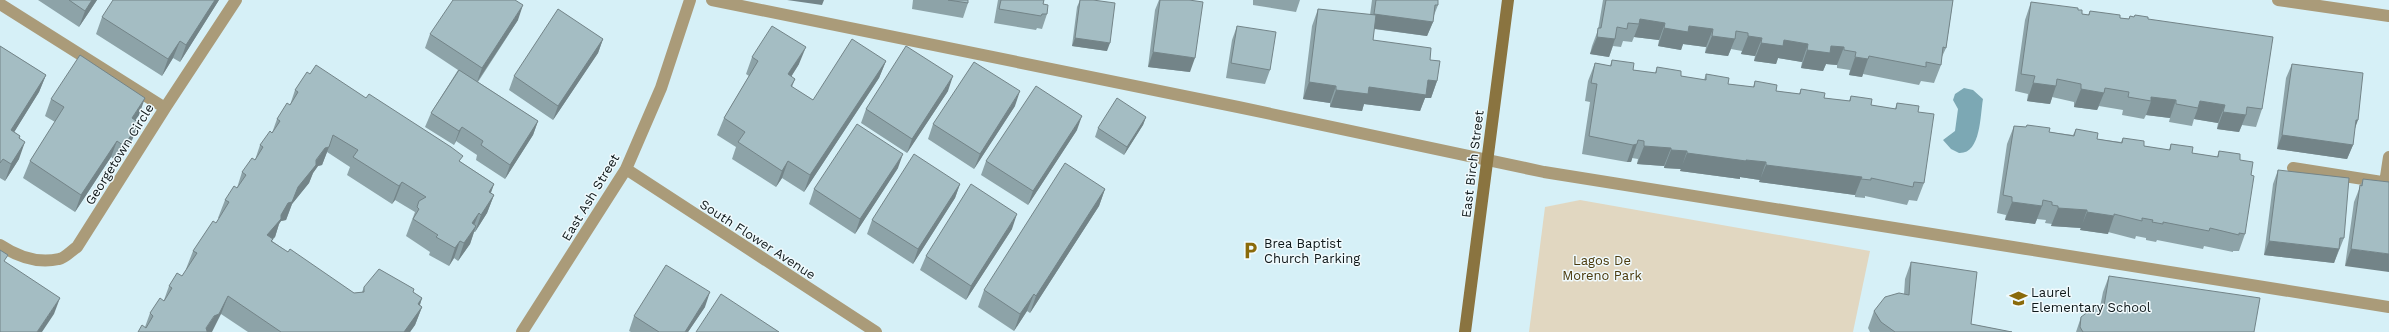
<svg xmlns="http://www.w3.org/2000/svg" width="2389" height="332" font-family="'Work Sans',sans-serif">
<rect width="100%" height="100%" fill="#d6f0f7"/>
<!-- green -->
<path fill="#e1d7c1" d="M1580,200L1870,251L1853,332H1529L1545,207Z"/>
<!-- water -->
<path fill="#7ca8b4" d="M1964,88L1973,90L1983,99C1980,116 1981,154 1959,153L1951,149L1943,140L1955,131L1958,109L1953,100L1955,94Z"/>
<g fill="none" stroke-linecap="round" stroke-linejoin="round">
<!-- lane -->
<path stroke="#aa9b79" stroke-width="12" d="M712,0L1238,107L1544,172L2389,307
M2293,168L2389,183
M2385,183L2389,157"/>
<!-- street -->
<path stroke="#aa9b79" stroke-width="12" d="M2278,0L2389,16
M0,4L165,108L77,247C72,250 65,258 59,259C37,264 18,257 0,245
M165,108L236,0
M626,169L876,332
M522,332L626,169L661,88L690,0"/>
<!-- secondary -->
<path stroke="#8a7440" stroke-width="12" d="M1465,332L1508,0"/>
</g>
<!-- wall -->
<path fill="#8da3a8" d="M38,0H97L79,27Z
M219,0L180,62L173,58L162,76L96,34L102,17Z
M913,0H968V3L963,18L912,9Z
M998,0H1044L1043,4L1047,14L1042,29L1037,28L1036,30L994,23Z
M1080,0H1093L1107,51L1072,46L1077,7Z
M1159,0H1189L1190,72L1148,67L1155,10Z
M1253,0H1300L1296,12L1253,5Z
M1372,0H1438V5L1433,18V22L1427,36L1374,29L1373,40L1430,60L1437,81L1431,98H1425L1420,111L1364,104L1362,111L1330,107V103L1303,99L1312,26L1318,9L1370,15Z
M1603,0H1953L1946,48L1941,59V65L1934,83L1921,81L1919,85L1863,74L1862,77L1849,75L1850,70L1837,68V65L1826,64L1823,71L1801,68L1802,62L1778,58L1776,64L1754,61L1755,56L1741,54L1742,51L1731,49L1728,56L1705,53L1706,47L1683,44L1681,50L1658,46L1659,40L1634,37L1632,42L1623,41L1621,47L1613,46L1609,57L1590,54L1592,46L1598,30Z
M2031,2L2078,10L2082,14L2088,15L2090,11L2120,18L2129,19L2130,16L2134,17L2135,15L2148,19L2262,109L2256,127L2242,125L2239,132L2217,129L2218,123L2194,119L2192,126L2169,122L2170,118L2146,115L2144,119L2122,115L2123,110L2099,106L2097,110L2074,107V102L2052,97L2050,104L2027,101L2028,94L2015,91L2025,20Z
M518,20L478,82L538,121L533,135L505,179L476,160L477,155L456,141L454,145L425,127L431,113L458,70L425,48L430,34Z
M1237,26L1270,70L1265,84L1226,78L1232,40Z
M603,39L598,53L553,120L509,90L514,76Z
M0,46L46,75L39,92L14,132L20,136V138L19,159L5,181L0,178Z
M752,57L799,64L791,77L795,79L792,87L813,100L886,61L879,78L804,192L782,178L776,187L732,159L736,147L717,135L724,118L749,76L746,74Z
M1612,60L1633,70L1655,73L1657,67L1681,76L1704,80L1706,74L1728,84L1753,87L1755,81L1776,91L1799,94L1801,89L1824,98L1849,101L1851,96L1871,105L1895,109L1897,103L1918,112L1924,183L1917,201L1909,200L1907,205L1865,196V198L1855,197V195L1759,182L1760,180L1740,177V179L1680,171L1681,169L1664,168V166L1637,164L1638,159L1632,158L1631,162H1627L1582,154L1590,102L1585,101L1588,81L1595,63L1610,66Z
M2292,64L2354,130L2353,145L2347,159L2277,149L2286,78Z
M295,90L461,162L494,184L491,193L494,195L487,213L475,232H474L470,244L458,261L454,258L449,266L429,255L430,252L406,236L415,212L395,200L392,204L347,175L350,167L327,152L322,165L318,166L313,173L309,183L292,204L286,220L281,221L279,224L275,237L272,241L288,252L354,293L362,292L364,287L413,292L422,298L420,305L422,307L415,325L410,332H248L221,314L138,332L145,327L150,313L164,300L169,286L182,276L187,269H186L193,251L216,223L219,218H218L225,200L237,188L242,172L255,160L260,145L272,133L277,119L290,105Z
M948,91L907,153L861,123L866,109Z
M51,99L139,115L135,120L139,123L132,140L118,162L111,157L75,212L23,178L30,161L55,122L45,116Z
M1015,106L974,169L928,139L933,124Z
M1146,117L1143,125L1124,155L1095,137L1098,128Z
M2027,125L2049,132L2073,135L2076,129L2097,139L2121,142L2123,138L2144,146L2169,150L2171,144L2192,153L2217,157L2219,151L2240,160L2245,234L2239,251H2233V252L2204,246L2203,249L2157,240L2156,242L2146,240V238L2136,236L2135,239L2108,232V234L2080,230L2081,228L2051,226L2052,224L2045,223L2046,220L2037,219L2035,224L2005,220L2006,215L1997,213L2007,144L2014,126L2026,127Z
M1077,130L1028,205L981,175L986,161Z
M898,168L855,234L809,204L814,189Z
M2278,170L2344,238L2334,263L2264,255L2273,184Z
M2363,179L2389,182L2345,266L2354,202Z
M960,184L955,198L913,264L867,234L872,220Z
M1105,189L1099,206L1030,313L1027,311L1014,331L978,307L984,290Z
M1012,229L966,300L920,270L926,256Z
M1911,262L1971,324L2012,332H1870L1868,328L1874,311L1904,294L1905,279Z
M2109,276L2254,332H2076L2081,317L2100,307L2103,292Z
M705,307L688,332H631L629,331L634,316Z"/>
<!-- shaded-wall -->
<path fill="#738488" d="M92,0H97L79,27L85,11Z
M215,0H219L180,62L186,45Z
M787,0H824L822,5Z
M523,5L518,20L477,82L482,68Z
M1374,14L1433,22L1427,36L1369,28Z
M1640,19L1665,23L1659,40L1634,37L1639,24Z
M1689,26L1713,29L1706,47L1683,44L1681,50L1658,46L1664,28Z
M1712,36L1735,39L1728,56L1705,53Z
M1748,36L1762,38L1755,56L1741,54Z
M1597,37L1615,39L1609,57L1590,54Z
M1075,38L1110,43L1107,51L1072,46Z
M603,39L598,53L553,120L558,106Z
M1784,40L1808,44L1802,62L1778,58L1776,64L1754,61L1761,43Z
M180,41L173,58L162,76L168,59Z
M1831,46L1844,47L1837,65L1826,64L1823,71L1801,68L1807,50Z
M806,47L799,64L782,91L788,74Z
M1153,52L1195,58L1190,72L1148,67Z
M1855,57L1868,59L1862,77L1849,75Z
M886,61L879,78L804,192L810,175Z
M46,75L39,92L5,147L11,130Z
M953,76L948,91L907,153L912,139Z
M1428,80L1437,81L1431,98H1425L1420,111L1364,104L1362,111L1330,107L1336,90L1369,87Z
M1309,82L1336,86L1330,103L1303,99Z
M2033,83L2056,86L2050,104L2027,101Z
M2081,89L2104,93L2097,110L2074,107Z
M1020,91L1015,106L974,169L980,154Z
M2151,97L2176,100L2170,118L2146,115L2151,101Z
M145,98L139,115L125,135L132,118Z
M2200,101L2225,105L2218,123L2194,119L2198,108Z
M2223,112L2246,115L2239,132L2217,129Z
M1082,116L1077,130L1028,205L1033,191Z
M1146,117L1143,125L1124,155L1127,147Z
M2356,120H2358L2353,134Z
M538,121L533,135L505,179L510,165Z
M139,123L132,140L118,162L124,146Z
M462,127L456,141L454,145L459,131Z
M2282,135L2353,145L2347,159L2277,149Z
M117,141L111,157L75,212L81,195Z
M25,142L19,159L5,181L11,164Z
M1637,144L1631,162H1627L1633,145Z
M1644,146L1671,148L1664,166L1637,164Z
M329,147L322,165L318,166L313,173L309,183L292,204L286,220L281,221L279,224L275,237L272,239L266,256L267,235L298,187L325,148Z
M1671,150L1687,151L1681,169L1664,168Z
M1687,153L1746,160L1766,162L1760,180L1740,177V179L1680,171Z
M903,154L898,168L855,234L860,219Z
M788,161L782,178L776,187L782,171Z
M1766,165L1862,177L1855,195L1759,182Z
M402,182L395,200L392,204L399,186Z
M494,184L487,202L489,192Z
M960,184L955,198L913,264L918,249Z
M1105,189L1099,206L1030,313L1036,296Z
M494,195L487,213L475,232L481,215Z
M2012,202L2042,206L2035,224L2005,220Z
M2058,208L2087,210L2081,228L2051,226Z
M2087,212L2114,216L2108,234L2080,230Z
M479,213L472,230V223Z
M1017,214L1012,229L966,300L971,286Z
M476,226L470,244L458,261L464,243Z
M460,241L454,258L449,266L455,248Z
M2269,241L2339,249L2334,263L2264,255Z
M2351,249L2389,254V272L2345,266Z
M710,292L705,307L688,332H685Z
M1034,294L1027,311L1014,331L1020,314Z
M228,296L221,314L212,332H204L206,328Z
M60,298L54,314L42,332H37Z
M422,298L416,316L422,307L415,325L410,332H404L418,304Z"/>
<!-- building -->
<path fill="#a4bdc3" stroke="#738488" d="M69,0H92L85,11Z
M113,0H215L186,45L180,41L168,59L102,17Z
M453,0H515L523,5L482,68L430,34Z
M948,0H968V3Z
M1001,0H1044L1043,4L1048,5L1047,14H1042L1041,16L999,9Z
M1080,0H1093L1115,3L1110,43L1075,38Z
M1160,0H1189L1203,2L1195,58L1153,52Z
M1376,0H1438V5H1435L1433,22L1374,14Z
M1606,0H1953L1946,48L1943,47L1941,65L1926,62V67L1869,56L1868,59L1855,57L1856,52L1844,50V47L1831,46L1830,53L1807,50L1808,44L1784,40L1783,46L1761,43L1762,38L1748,36V33L1736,31L1735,39L1712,36L1713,29L1689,26L1688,32L1664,28L1665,23L1640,19L1639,24L1628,23L1627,29L1617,27L1615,39L1597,37L1598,28H1601Z
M2031,2L2078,8V10H2082V14L2089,15L2090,11L2120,15V18L2129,19L2130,16L2134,17L2135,15L2148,17V19L2273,37L2262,109L2247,107L2246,115L2223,112L2225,105L2200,101L2198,108L2176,104V100L2151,97V101L2128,97L2129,92L2105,88L2104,93L2081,89V84L2057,79L2056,86L2033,83L2035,76L2021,74Z
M558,9L603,39L558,106L514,76Z
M1318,9L1376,15L1373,40L1431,48L1430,60L1440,61L1437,81L1428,80L1426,95L1369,87L1368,94L1336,90V86L1309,82Z
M772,26L806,47L788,74L795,79L791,86L813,100L852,39L886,61L810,175L788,161L782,171L738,142L745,132L724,118L758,61L752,57Z
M1237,26L1276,32L1270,70L1231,63Z
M0,46L46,75L11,130L20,136L19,138L25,142L11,164L3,159L0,163Z
M906,46L953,76L912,139L866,109Z
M80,55L145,98L132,118L139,123L124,146L117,141L81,195L30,161L64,107L51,99Z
M1612,60L1634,63L1633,70L1656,73L1657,67L1681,71V76L1706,80V74L1729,78L1728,84L1754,87L1755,81L1777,85L1776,91L1800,94L1801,89L1825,93L1824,98L1850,101L1851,96L1872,99L1871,105L1896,109L1897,103L1919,106L1918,112L1934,114L1924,183L1914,182L1913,187L1871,178V180L1861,179L1862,177L1766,165V162L1746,160V161L1687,153V151L1671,150V148L1644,146V141L1638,140L1637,144L1633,145L1589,136L1597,84L1591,83L1595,63L1611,66Z
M974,62L1020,91L980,154L933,124Z
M2292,64L2363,73L2358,120H2356L2353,145L2282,135Z
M316,65L366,98L369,94L451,147L463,156L459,161L494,184L489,192L494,195L481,215L479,213L472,223L476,226L464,243L460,241L455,248L436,237L438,235L413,219L419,209L417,207L419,201L426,197L402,182L399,186L353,157L358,150L333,135L329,147L325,148L316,160V165L298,187L292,202L288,203L281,215V219L267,235L273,239L271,241L288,252L290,249L354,293L364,292V287L379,269L414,289L413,292L422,298L418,304L422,307L404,332H281L228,296L219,314L214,316L206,328L207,331V332H138L142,325L146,328L153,316L150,313L160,298L164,301L172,288L169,286L177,273L182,276L197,253L193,251L213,221L216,223L229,202L225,200L234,186L237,188L246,175L242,172L252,158L255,160L263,147L260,145L270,131L272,133L280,121L277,119L287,103L290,105L298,92L295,90L307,72L310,74Z
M459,70L538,121L510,165L481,145L483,141L462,127L459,131L431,113Z
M1036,86L1082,116L1033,191L986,161Z
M1117,98L1146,117L1127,147L1098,128Z
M857,124L903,154L860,219L814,189Z
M2027,125L2050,128L2049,132L2074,136L2076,129L2098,133L2097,139L2122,143L2123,138L2144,141V146L2170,150L2171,144L2193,147L2192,153L2218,157L2219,151L2240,154V160L2253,162L2251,175L2254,176L2245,234L2239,233V235L2210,228L2209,231L2163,222V224L2152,222L2153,220L2142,218V221L2114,214V216L2087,212V210L2058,208V206L2052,205V202L2043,200L2042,206L2012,202V197L2003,195L2014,126L2026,127Z
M914,154L960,184L918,249L872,220Z
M1065,163L1105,189L1036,296L1034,294L1020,314L984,290Z
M2278,170L2349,178L2344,238H2340L2339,249L2269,241Z
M2363,179L2389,182V254L2351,249L2360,185L2362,186Z
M971,184L1017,214L971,286L926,256Z
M0,250L8,255L4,261L60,298L37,332H0Z
M1911,262L1977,272L1971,324L2012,332H1895L1881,322L1874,311L1885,297L1899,293L1909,295Z
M666,265L710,292L685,332H659L634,316Z
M2109,276L2260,298L2254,332H2083L2080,327L2081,317L2093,308L2104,306Z
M721,294L779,332H696Z"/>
<!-- icons -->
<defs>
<symbol id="parking-bare" viewBox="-9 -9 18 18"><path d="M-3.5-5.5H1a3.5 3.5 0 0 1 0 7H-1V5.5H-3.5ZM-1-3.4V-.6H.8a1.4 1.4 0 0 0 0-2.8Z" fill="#8a6a0a" stroke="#f0fafd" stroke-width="2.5" paint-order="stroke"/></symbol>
<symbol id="school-bare" viewBox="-9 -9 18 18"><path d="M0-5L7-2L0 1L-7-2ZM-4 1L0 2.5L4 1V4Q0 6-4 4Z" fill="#8a6a0a" stroke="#f0fafd" stroke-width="2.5" paint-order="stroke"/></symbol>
</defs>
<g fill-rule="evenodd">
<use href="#parking-bare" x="1238" y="238" width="25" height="25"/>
<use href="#school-bare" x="2006" y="286" width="25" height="25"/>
</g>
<g text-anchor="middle" stroke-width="3" stroke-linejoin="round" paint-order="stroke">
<!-- street labels -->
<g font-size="13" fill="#0f181a" stroke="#f0fafd">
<text transform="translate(119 154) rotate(-58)" y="5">Georgetown Circle</text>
<text transform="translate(1472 164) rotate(-83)" y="5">East Birch Street</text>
<text transform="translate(590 197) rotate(-59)" y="5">East Ash Street</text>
<text transform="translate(758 239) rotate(33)" y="5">South Flower Avenue</text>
</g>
<!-- poi labels -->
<g font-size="13" fill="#0f181a" stroke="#f0fafd" text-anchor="start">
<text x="1264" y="248">Brea Baptist<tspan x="1264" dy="15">Church Parking</tspan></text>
<text x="2031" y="297">Laurel<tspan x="2031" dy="15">Elementary School</tspan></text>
</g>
<!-- park labels -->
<g font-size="13" fill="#4a390b" stroke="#f0fafd">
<text x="1602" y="265">Lagos De<tspan x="1602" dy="15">Moreno Park</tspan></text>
</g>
</g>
</svg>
